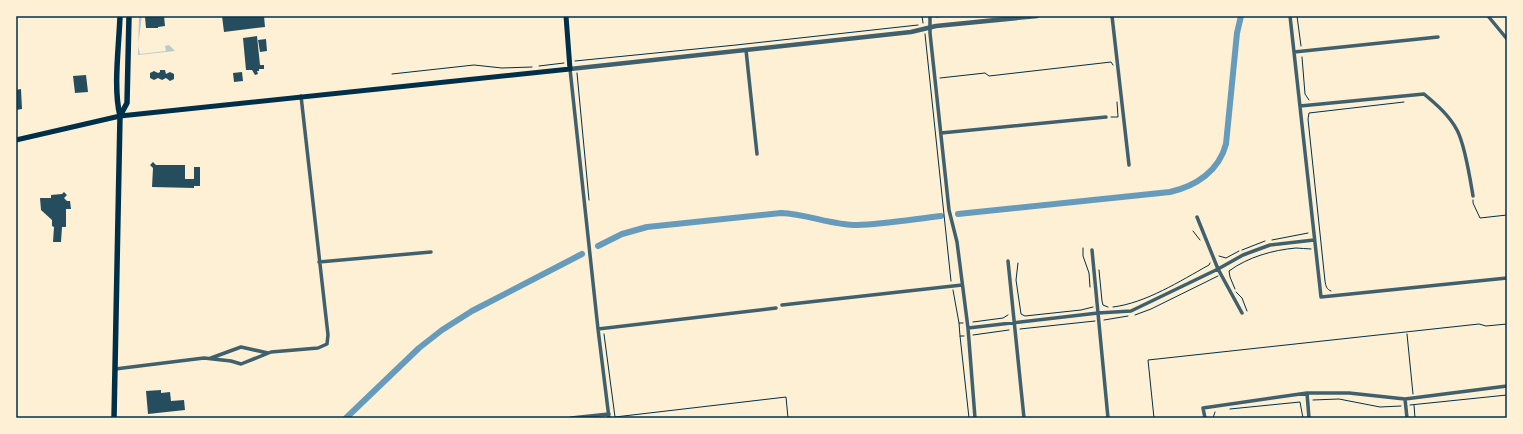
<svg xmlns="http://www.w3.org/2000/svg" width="1523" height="434" font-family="Literata,serif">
<rect width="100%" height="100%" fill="#fdf0d5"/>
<!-- green -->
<path fill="#b9caca" d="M139,16H142L138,45L140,54L166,51L165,46L169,45L175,51L138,55Z"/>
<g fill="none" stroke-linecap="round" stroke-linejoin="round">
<!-- canal -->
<path stroke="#669bbc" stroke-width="6" d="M958,214L1170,192C1196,186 1219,171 1226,144L1237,33L1241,16
M598,246L622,234L647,227L781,213C807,214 832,225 857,225C884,224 914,219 941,216
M346,418L419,348L442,330L472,311L582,254"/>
</g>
<!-- building -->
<path fill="#264d5e" d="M151,16H164L165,26L158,27V28H146L145,17Z
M222,16H264L265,27L224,32Z
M257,36L260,65H264V69H259V71H257L258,74L255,75L252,70H246L243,38Z
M266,39L267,51L260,52L258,40Z
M160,70H165L166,74L170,72L174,74V79L170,81L166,78L162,80L158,78L154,80L150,78V73L154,71L158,73L160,72Z
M242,72L243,81L234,82L233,73Z
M86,75L88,92L75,93L73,76Z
M21,89L22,109L16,110V90Z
M153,162L156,165H185V179H194V167H200V186H194V188L152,187L153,168L150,165Z
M64,192L67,195L64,198L67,201H70L71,209H66V227H62L61,242H53L54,227L52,226V220L41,210L40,198H51V195L62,194Z
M161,390V393L170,392L171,401L184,400L185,410L148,414L146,391Z"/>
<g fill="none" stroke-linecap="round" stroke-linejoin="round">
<!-- path -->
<path stroke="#003049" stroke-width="1" d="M922,16L923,23
M1297,16L1301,46
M936,17L947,16
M925,34L951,281
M1302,57L1305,94L1309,100
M575,61L736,45L918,25
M539,66L564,63
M577,73L589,200
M392,74L474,65L502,68L532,67
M940,78L985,73L989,76L1111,62L1113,65
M1111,117H1118L1117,102
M1473,200V203L1480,218L1507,215
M1193,231L1200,240
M1272,240L1308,233
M1083,248V256L1089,273L1090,287
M1242,250L1265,241
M1219,256L1226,258L1239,251
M1018,263L1016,280L1021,314L1025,316L1081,310L1093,307
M1099,270L1102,301L1103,305L1108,307
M1235,289L1230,277L1229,271C1248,257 1273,250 1296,248C1301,248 1306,249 1311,249
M953,290L959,323
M1331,291C1326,289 1326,286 1325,281L1308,119L1309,113L1404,102
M1236,292L1242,298L1247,311
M1113,307C1146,303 1180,281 1209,265L1210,263
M1135,315L1151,309L1218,276
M1104,320L1128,316
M973,322L1003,318L1008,315
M1020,329L1095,321
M604,334L615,417
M1407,334L1413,394
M973,335L1009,330
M960,336L959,323H963
M964,336H960L969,418
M1313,400L1339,399L1380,407L1401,406
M1410,405L1507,395
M1414,405L1415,418
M1230,409L1300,402L1303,418
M615,418V417L786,397L788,418
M1154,418L1148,360L1479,324L1486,326L1507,324
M1213,418L1215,412"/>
<!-- minor -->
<path stroke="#3f606c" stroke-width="3.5" d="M930,16V33L949,210L957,242L968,328L975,418
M1112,16L1129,165
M1290,16L1321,297L1507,278
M1488,16L1507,39
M746,50L757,154
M1294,52L1438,37
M570,69L598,329L609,418
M1300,106L1424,94C1436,104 1449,115 1457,130C1465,145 1470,178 1473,196
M941,133L1106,117
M1197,217L1218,269L1242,313
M1092,250L1108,418
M1008,261L1024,418
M319,262L431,252
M782,305L962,285
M968,328L1098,313L1131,311L1218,269L1243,255L1270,245L1314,240
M598,329L776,308
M211,358L241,347L268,353
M115,369L204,358L231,361L241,364L271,352L318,348L327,344L328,335L301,96
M1307,393L1309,418
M1405,399L1407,418
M571,418L609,414
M1205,418L1203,408L1307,393H1349L1405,399L1507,386"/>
<!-- tertiary -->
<path stroke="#3f606c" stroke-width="4.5" d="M570,69L911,32L936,26L1037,16"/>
<!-- secondary -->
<path stroke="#003049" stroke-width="5" d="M16,140L120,116L570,69L566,16"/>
<!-- primary -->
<path stroke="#003049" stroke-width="5.5" d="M120,116L127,103L129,16
M114,418L120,116C113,88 119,46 120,16"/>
</g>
<!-- border -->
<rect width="1523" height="434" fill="none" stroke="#fdf0d5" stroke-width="34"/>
<rect x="17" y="17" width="1489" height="400" fill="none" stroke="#003049" stroke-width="1.5"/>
</svg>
